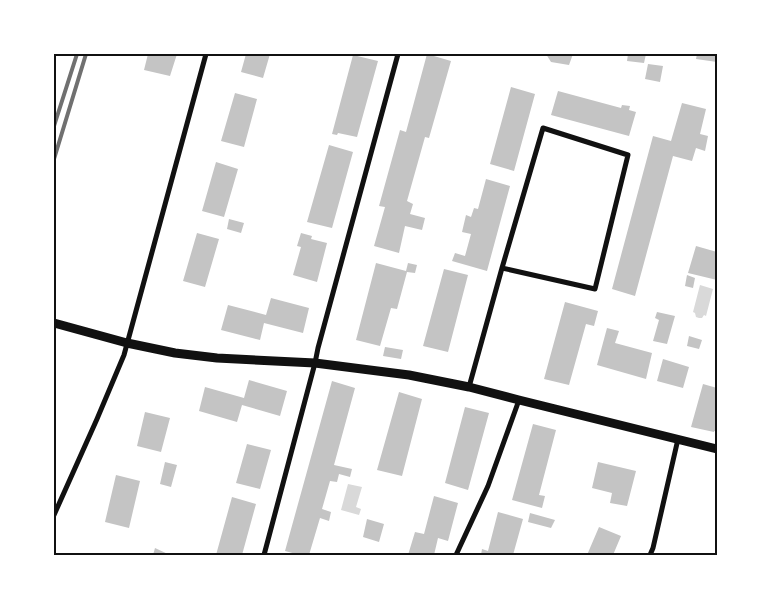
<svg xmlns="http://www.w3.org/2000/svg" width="771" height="609" font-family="'Crimson Pro',serif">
<rect width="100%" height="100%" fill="#fff"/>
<!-- water -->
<path fill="#d9d9d9" d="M700,285L713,289L706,316L704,315L702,318H699L696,317L695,313L693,312Z
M348,484L362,487L356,507L361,509L359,515L341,510Z"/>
<!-- building -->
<path fill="#c4c4c4" d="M148,54H177L170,76L144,70Z
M246,54H270L263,78L241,72Z
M427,54L451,61L429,138L425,137L407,201L413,204L410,214L425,218L422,230L405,226L399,253L374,246L385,207L379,206L400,130L406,132Z
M546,54H573L569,65L551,62Z
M628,54H646L644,63L627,61Z
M697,54H717V62L696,59Z
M353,55L378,61L357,137L338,133L337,135L332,134Z
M648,64L663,66L660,82L645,79Z
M511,87L535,94L514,171L490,164Z
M558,91L621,108L622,105L630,106L629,110L636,112L629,136L551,115Z
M235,93L257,99L244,147L221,141Z
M682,103L706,109L700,134L708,136L705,151L696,148L692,161L673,156L635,296L612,289L653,136L671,141Z
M329,145L353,152L332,228L307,222Z
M216,162L238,169L224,217L202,211Z
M486,179L510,186L487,271L452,261L455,253L465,256L471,234L462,232L466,215L471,217L474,208L478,209Z
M229,219L244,223L241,233L227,229Z
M197,233L219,239L205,287L183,281Z
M301,233L312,236L311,239L327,243L317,282L293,275L301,247L297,246Z
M696,246L717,252V280L688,273Z
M376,263L406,271L408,263L417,265L415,273L407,272L397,309L391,308L380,346L356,340Z
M444,269L468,275L448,352L423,346Z
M687,275L695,278L693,288L685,286Z
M271,298L309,308L303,333L264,323L260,340L221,330L228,305L266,315Z
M565,302L598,311L594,326L586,324L569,385L544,379Z
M657,312L675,316L667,344L653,341L659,320L655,318Z
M607,328L619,331L615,343L652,353L646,379L597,365Z
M689,336L702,340L699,349L687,346Z
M385,347L403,350L401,359L383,356Z
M663,359L689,367L683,388L657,381Z
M249,380L287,391L280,416L242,405L237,422L199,411L205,387L244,398Z
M332,381L355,388L334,465L352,469L350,477L339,474L337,482L330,481L322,509L331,512L329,521L320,518L309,555H300L285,551Z
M703,384L717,388V432L714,431V432L691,427Z
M399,392L422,399L402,476L377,470Z
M465,407L489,413L468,490L445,483Z
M145,412L170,418L161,452L137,446Z
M533,424L556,430L539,495L545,496L542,508L512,500Z
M247,444L271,450L260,489L236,483Z
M165,462L177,465L171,487L160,484Z
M598,462L636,471L627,506L610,503L612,493L592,488Z
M116,475L140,481L129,528L105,522Z
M434,496L458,503L448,541L438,538L434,555H408L415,532L424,534Z
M232,497L256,504L242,555H216Z
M498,512L523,519L513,555H481L482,549L488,551Z
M530,513L555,520L551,528L528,522Z
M367,519L384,524L379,542L363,537Z
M599,527L621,536L613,555H587Z
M155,548L170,555H153Z"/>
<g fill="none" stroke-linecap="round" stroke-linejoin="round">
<!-- minor -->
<path stroke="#111" stroke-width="5" d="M469,387L502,268L543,128L628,155L595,289L502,268
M54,515L97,419L124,355L206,54
M264,555L315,363L318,348L398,54
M456,555L488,486L519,400
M650,555L653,548L678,439"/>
<!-- tertiary -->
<path stroke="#111" stroke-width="9" d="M54,323L127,343L175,353L217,358L315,363L409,375L469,387L519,400L717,449"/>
<!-- rail -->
<path stroke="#707070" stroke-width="4" d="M54,126L77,54
M54,159L86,54"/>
</g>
<!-- border -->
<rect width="771" height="609" fill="none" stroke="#ffffff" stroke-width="110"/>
<rect x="55" y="55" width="661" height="499" fill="none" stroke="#111" stroke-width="2"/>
</svg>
